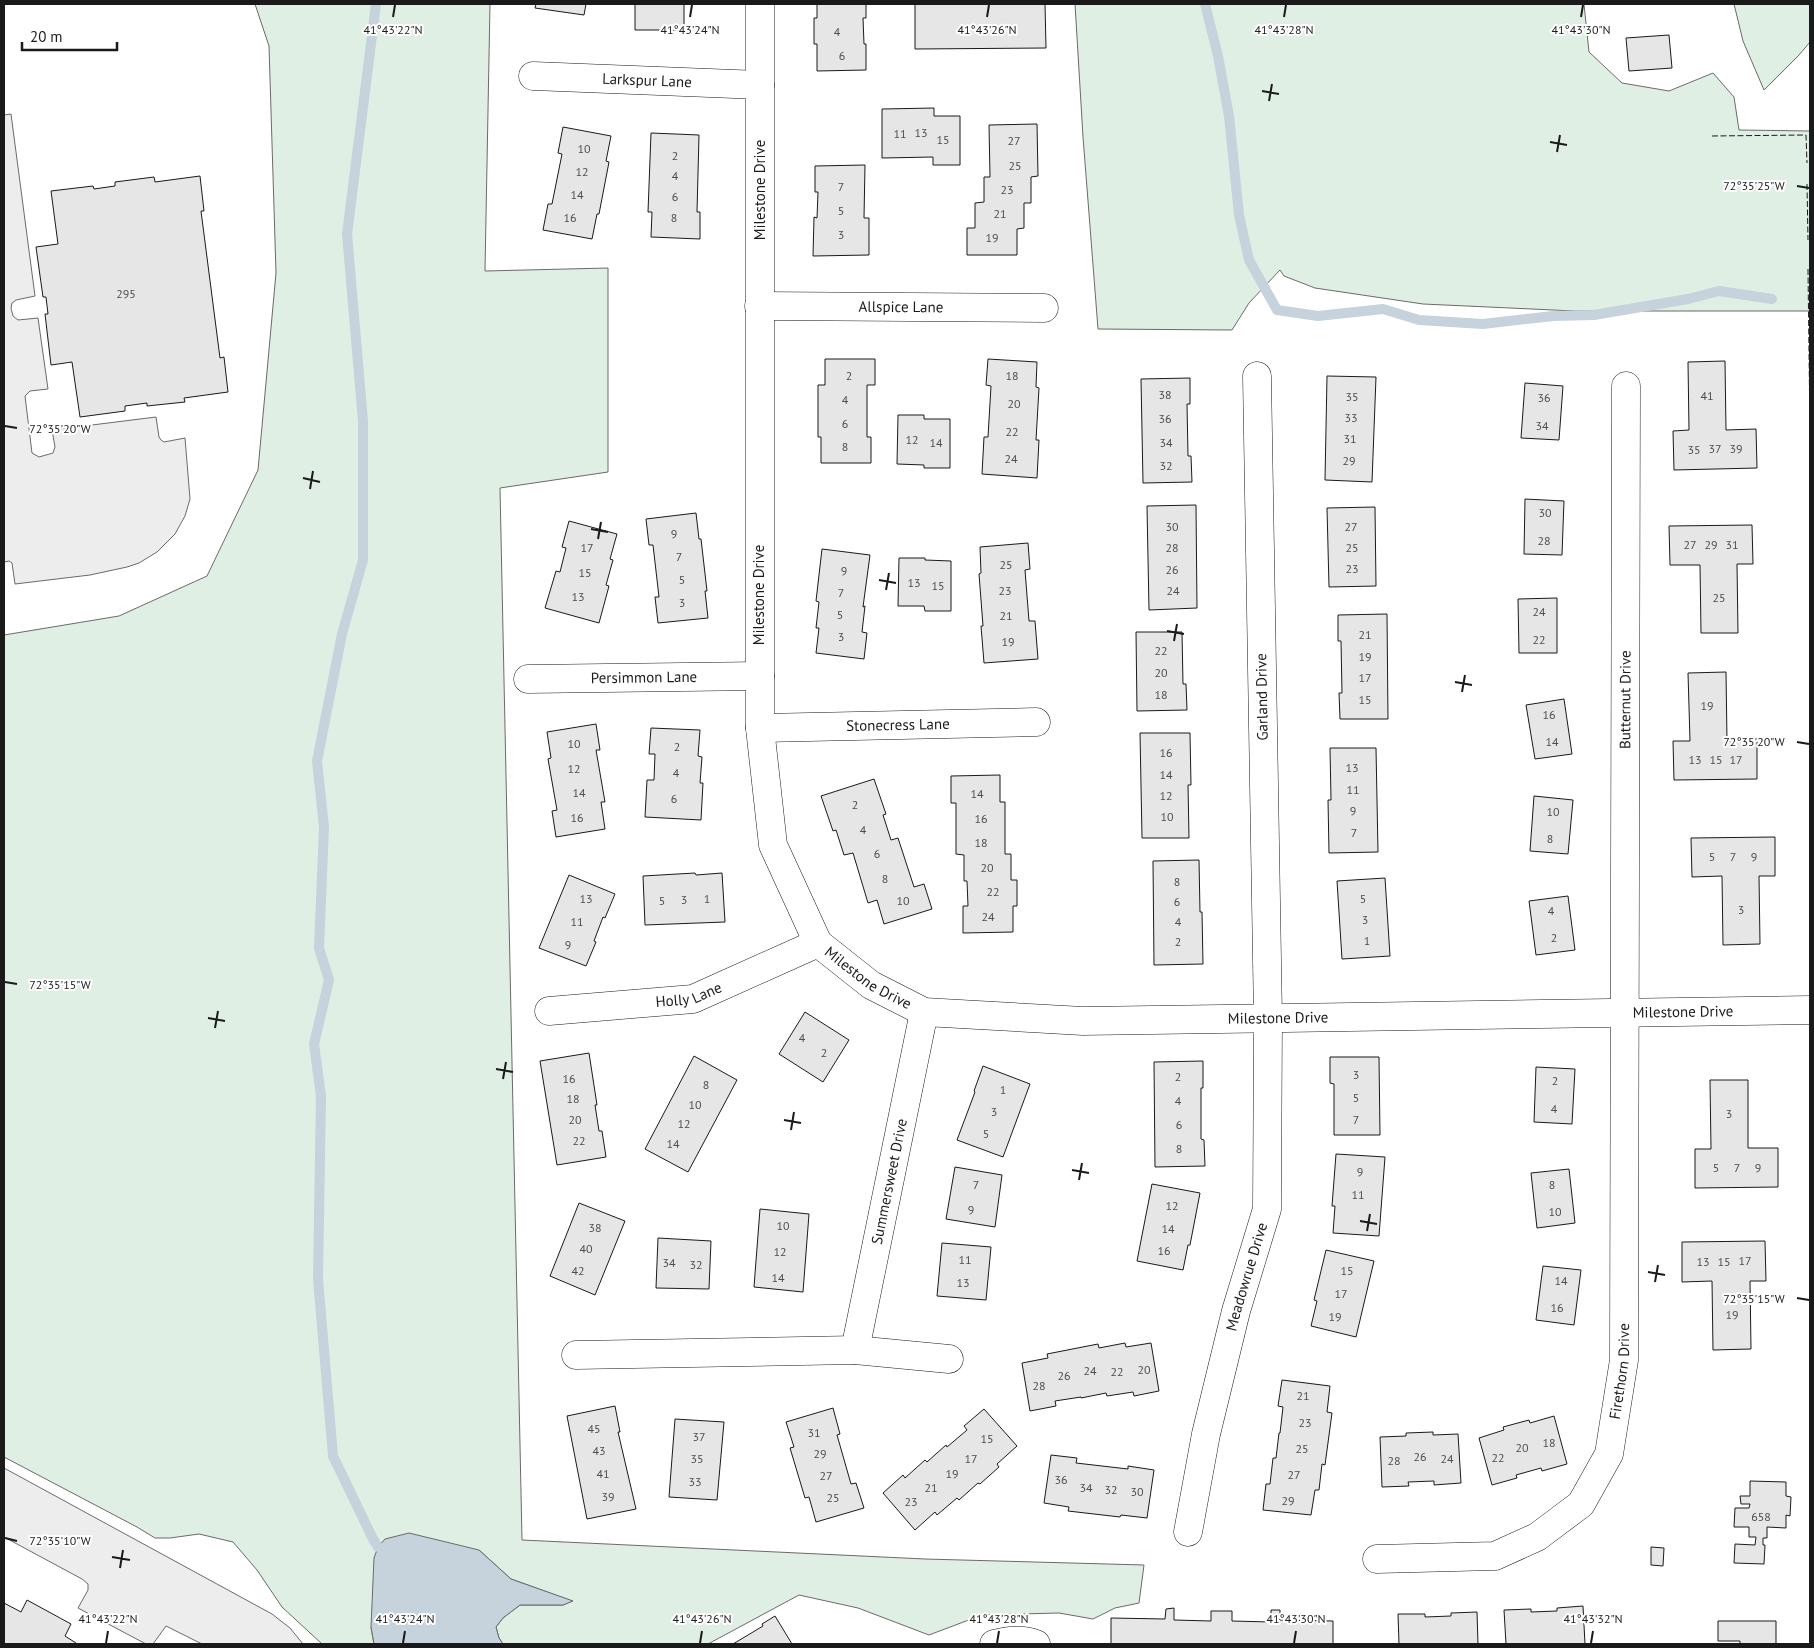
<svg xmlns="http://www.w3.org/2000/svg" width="1814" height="1648" font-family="'PT Sans',sans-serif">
<rect width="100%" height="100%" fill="#fff"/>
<!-- green -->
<path fill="#e0efe3" stroke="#6a6a6a" d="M255,4H490L485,271L608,268V472L500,488L522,1540L925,1559L1144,1565L1139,1603L1115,1608L1093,1619L1059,1613L982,1615L929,1635L858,1608L799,1595L708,1644H503L499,1638L496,1627L503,1618L520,1605H563L572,1601L511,1579L479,1550L371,1627L374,1644H322L282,1607L257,1570L233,1542L199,1534L170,1538H155L137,1527L4,1457V635L119,616L207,576L258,470L276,273L269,46Z
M1075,4H1584L1589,52L1622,83L1669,91L1713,73L1734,97L1739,130L1810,131V311H1575L1423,304L1315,288L1284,276L1280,270L1249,303L1232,330L1098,329L1083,137Z
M1734,4H1810V42L1799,55L1764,90L1743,41Z"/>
<!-- parking -->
<path fill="#ededed" stroke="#6a6a6a" d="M11,114L35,296L16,300L12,303L11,308L13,316L18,320L38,318L48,389L30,391L25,396L32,453L39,457L53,453L55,447L52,430L156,417L159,437L161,440L164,442L185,438L190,499L185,516L175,534L157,552L139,563L127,567L90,575L15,584L12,563L9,561L4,562V115Z
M4,1468L272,1614L290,1628L303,1644H202L166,1626L153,1644H146L78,1608L88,1590V1584L82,1579L4,1537Z"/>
<!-- water -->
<path fill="#c6d2dc" stroke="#6a6a6a" d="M409,1533L479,1550L511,1579L573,1601L563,1605H520L503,1618L496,1627L499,1638L503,1644H374L371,1627L374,1558L378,1547L385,1539Z"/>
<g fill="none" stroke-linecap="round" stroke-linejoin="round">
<!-- stream -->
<path stroke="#c6d2dc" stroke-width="10" d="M376,4L347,234L363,421V560L342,634L317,761L324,827L319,948L329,980L314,1044L321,1096L318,1279L333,1456L373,1539L378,1547
M1205,4L1218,56L1229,116L1239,215L1249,260L1277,310L1318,316L1383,309L1419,320L1483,324L1553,316L1594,315L1688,299L1719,291L1772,299"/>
</g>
<!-- building -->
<path fill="#e6e6e6" stroke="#1a1a1a" d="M536,4H586L584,15L535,8Z
M635,4H684V30H635Z
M817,4H866V18H863L864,44H866V70L817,71V44H814V18H817Z
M915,4H1045L1046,48L915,49Z
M1669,35L1672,68L1629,71L1626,38Z
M934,108V116H960V165H933V157L882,158V109Z
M1037,124L1038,176L1031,177V203H1024V228L1017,229V255H967V228H975V203L984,202V177H990L989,125Z
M563,127L611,136L606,161L609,162L599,214H597L592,239L543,230L548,204H552L562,154L558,153Z
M651,133L699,135L697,212H700V239L651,237L652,212H648Z
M865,165L864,218H869V255L813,256L814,217L817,218L818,192H815V166Z
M200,176L204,211H201L220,358L224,357L228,392L184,398L185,402L147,406V403L125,406V411L80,417L72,362L51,365L45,314H48L46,297H43L36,247L58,244L51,191L93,186L94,189L115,186V182L154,177L155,182Z
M825,359H875V385H867V437H871V463H821V437H818V385H825Z
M988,359L1037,362L1036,387L1039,388L1036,440H1039L1037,478L982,474L984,437H988L991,386L986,385Z
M1725,361L1726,430L1756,429L1757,468L1674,470L1673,431L1689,430L1688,362Z
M1327,376L1376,377L1372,482L1325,480Z
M1190,378V404H1187L1188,456H1191L1192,482L1143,483L1141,379Z
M1525,383L1563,386L1559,440L1521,438Z
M898,415H924V419H950V468H924V465L897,464Z
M1525,499L1564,501L1562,555L1524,554Z
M1196,505L1197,608L1149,610L1147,506Z
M1375,507L1376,586L1329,587L1327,508Z
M696,513L699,539H701L707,591H705L708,618L658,623L655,597H659L653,545H649L646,519Z
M569,521L617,534L610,559L613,560L606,585L609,586L599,623L545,608L556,571L560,572L566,548L562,547Z
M1752,525L1753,564H1737L1738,633H1701L1700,565H1670L1669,526Z
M1028,543L1030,569L1025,570L1029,621H1035L1038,659L984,663L981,626H983L979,574L981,573L980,547Z
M822,549L870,555L863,607L865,606L862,632L867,633L864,659L816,653L819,628H816L819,602L816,601Z
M899,558H925V560L951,561V611H925L924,606H898Z
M1557,598V653H1519L1518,599Z
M1387,614L1388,719H1340L1339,693H1342L1341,641H1338V615Z
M1136,632H1182L1183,684H1186L1187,710L1137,711Z
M1726,672L1727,741L1757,740V779L1674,780L1673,741H1690L1688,673Z
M1564,699L1572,754L1535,759L1526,705Z
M596,724L600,750H596L605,802H601L605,829L556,837L552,811L557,810L548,759L551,758L547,732Z
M651,728L700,730L698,756L702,757L700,783H703L701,820L645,817L647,780H654L655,754H649Z
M1140,733H1190L1191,785H1188L1189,838H1142Z
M1330,748H1376L1378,852L1329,853L1328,800H1331Z
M1000,775V802H1005V854H1011V880H1017V906H1013V932L963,933V906H968L967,881H964V855L956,854V803H951V776Z
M874,779L886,814L883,815L891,840L898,838L914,887L924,884L932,909L884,924L877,900L868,903L853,853L844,855L836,830L833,831L821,796Z
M1534,796L1573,800L1568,854L1530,851Z
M1775,837V876H1759L1760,944L1723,945L1722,876L1692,877L1691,838Z
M1199,860L1200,912H1202L1203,964L1154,965L1153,861Z
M695,873L696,875L722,873L725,922L645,925L643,876Z
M569,875L615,894L605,918L603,917L594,941L596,942L586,966L539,948Z
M1385,878L1390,956L1342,959L1337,881Z
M1568,896L1575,950L1536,955L1529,901Z
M805,1012L849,1040L823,1082L779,1054Z
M589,1053L597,1105H595L599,1131H602L606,1157L557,1165L540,1061Z
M694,1056L737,1080L688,1172L645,1149Z
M1330,1057H1379L1380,1135H1334V1084L1330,1083Z
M1203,1061V1088H1201V1139L1204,1140L1205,1166L1155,1167L1154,1062Z
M983,1066L1030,1084L1003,1157L957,1140L975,1092L974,1091Z
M1536,1067L1575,1069L1572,1124L1534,1122Z
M1710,1080H1748V1148H1778V1187L1695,1188V1149H1711Z
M1336,1154L1385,1157L1379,1236L1333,1233L1335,1206H1332Z
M955,1167L1002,1175L995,1227L946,1219Z
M1569,1169L1575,1223L1537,1228L1531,1173Z
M1152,1184L1200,1193L1190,1245H1188L1183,1270L1137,1261Z
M579,1203L625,1221L595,1295L550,1276Z
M760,1209L809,1214L803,1292L754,1287Z
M658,1238L711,1241L709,1289L656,1288Z
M1765,1241L1766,1281H1750L1751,1349L1713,1350L1712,1281L1682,1282V1242Z
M942,1243L991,1247L986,1300L937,1296Z
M1326,1250L1374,1261L1356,1337L1311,1326L1317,1301L1314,1300Z
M1543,1266L1581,1270L1574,1325L1536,1320Z
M1125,1343L1126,1347L1151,1343L1159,1391L1134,1396L1133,1392L1107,1396L1106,1393L1081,1398V1397L1055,1401L1056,1406L1030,1411L1022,1363L1048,1358L1047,1354L1098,1344L1099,1348Z
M1282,1380L1330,1386L1327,1412L1332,1413L1325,1465L1322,1464L1319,1490H1315L1311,1515L1263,1510L1266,1484H1270L1273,1458H1276L1279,1433H1280L1283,1407L1278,1406Z
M615,1406L620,1432H618L636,1509L587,1519L567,1416Z
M833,1408L840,1434L837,1435L851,1484L856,1483L864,1508L816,1522L809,1497L805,1498L790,1448L794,1447L786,1422Z
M984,1409L1017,1446L997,1464L999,1467L980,1484L978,1483L959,1500L957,1498L937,1515L935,1512L915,1530L883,1493L903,1475L905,1478L925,1460L927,1462L946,1445L947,1447L967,1430L964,1426Z
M1554,1416L1567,1464L1542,1471L1541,1468L1516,1475L1517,1478L1492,1485L1479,1438L1504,1430L1503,1427L1529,1420L1530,1423Z
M675,1419L724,1422L717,1500L669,1497Z
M1433,1432V1435L1458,1434L1461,1483L1434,1485V1481L1408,1482L1409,1486L1382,1487L1380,1437L1406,1436V1433Z
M1051,1455L1077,1458L1076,1463L1128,1469V1466L1154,1470L1147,1518L1121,1515L1120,1517L1068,1511L1069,1507L1044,1503Z
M1750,1481L1786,1482V1496L1791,1497L1790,1516L1786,1515V1528L1767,1527V1538H1763V1545H1765L1764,1564L1734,1563L1735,1544L1755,1545L1756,1537H1749V1527H1734L1735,1508H1749L1750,1504H1741L1740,1496H1750Z
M1651,1547L1664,1548L1663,1566L1651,1565Z
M27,1600L71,1624L65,1636L76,1643V1644H4V1603L21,1612Z
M1583,1606L1585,1644H1506L1504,1610L1531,1609V1612L1557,1611V1608Z
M1174,1608V1620L1211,1621V1611H1232V1621L1271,1622V1610H1280V1620L1333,1621V1644H1111V1618L1165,1619L1166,1609Z
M1477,1612L1478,1644H1399L1398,1614H1425V1617L1451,1616V1613Z
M775,1616L792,1644H733L763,1626L762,1624Z
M1718,1621H1776V1644H1740V1641H1718Z"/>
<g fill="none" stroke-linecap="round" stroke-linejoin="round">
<defs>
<g id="minor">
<path id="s1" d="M760,4V728L773,845L818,943L871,985L924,1012L1083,1021L1810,1010"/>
<path id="s2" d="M533,76L760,85"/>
<path id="s3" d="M759,306L1044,308"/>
<path id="s4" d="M528,679L760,676"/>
<path id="s5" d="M760,728L1036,722"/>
<path id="s6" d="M549,1011L693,999L818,943"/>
<path id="s7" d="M855,1350L924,1012"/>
<path d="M576,1355L855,1350L949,1359"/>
<path id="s8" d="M1188,1532L1206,1434L1236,1311L1267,1209L1268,1018L1257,376"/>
<path id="s9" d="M1377,1559L1495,1556L1537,1537L1581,1504L1609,1454L1624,1360L1626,386"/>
<path d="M994,1644C1009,1640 1021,1639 1036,1644"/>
</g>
</defs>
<!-- minor casing -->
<use href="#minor" stroke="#1a1a1a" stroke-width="29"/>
<!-- minor -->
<use href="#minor" stroke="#fff" stroke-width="28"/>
<!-- fence -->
<path stroke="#1a1a1a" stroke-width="1" stroke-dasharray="6 2.5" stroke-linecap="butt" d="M1712,136L1806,135L1807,163
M1807,184L1808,240
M1808,269L1810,433"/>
</g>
<!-- ticks -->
<path fill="none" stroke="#1a1a1a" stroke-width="2" d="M393,17L395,5M690,17L692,5M987,17L989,5M1284,17L1286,5M1581,17L1583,5M1262,91L1279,94M1269,101L1272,84M1550,142L1567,145M1557,152L1560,135M1797,186L1809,188M5,426L17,428M303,478L320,482M310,489L313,471M591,529L608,532M598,539L601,522M879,580L896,583M886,590L889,573M1167,631L1184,634M1174,641L1177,624M1455,682L1472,685M1462,692L1465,675M1797,742L1809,744M5,982L17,984M208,1018L225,1021M215,1028L218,1011M496,1069L513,1072M503,1079L506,1062M784,1120L801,1123M791,1130L794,1112M1072,1170L1089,1173M1079,1180L1082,1163M1360,1221L1377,1224M1367,1231L1370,1214M1648,1272L1665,1275M1655,1282L1658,1265M1797,1298L1809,1300M5,1538L17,1541M112,1557L130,1560M120,1568L123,1550M106,1643L108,1631M403,1643L405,1631M700,1643L702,1631M997,1643L999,1631M1294,1643L1296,1631M1591,1643L1593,1631"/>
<g text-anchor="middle" stroke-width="4" stroke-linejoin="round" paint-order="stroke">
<!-- number labels -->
<g font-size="12" fill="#4d4d4d">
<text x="837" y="36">4</text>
<text x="842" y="60">6</text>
<text x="921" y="137">13</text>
<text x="900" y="138">11</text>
<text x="943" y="144">15</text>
<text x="1014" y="145">27</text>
<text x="584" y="153">10</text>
<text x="675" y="160">2</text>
<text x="1015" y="170">25</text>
<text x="582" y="176">12</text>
<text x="675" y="180">4</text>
<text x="841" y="191">7</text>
<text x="1007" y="194">23</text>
<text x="577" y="199">14</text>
<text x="675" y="201">6</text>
<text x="841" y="215">5</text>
<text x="1000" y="218">21</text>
<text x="570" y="222">16</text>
<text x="674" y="222">8</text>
<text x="841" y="239">3</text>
<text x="992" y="242">19</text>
<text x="126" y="298">295</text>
<text x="849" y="380">2</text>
<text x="1012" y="380">18</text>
<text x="1165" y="399">38</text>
<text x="1707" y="400">41</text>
<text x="1352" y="401">35</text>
<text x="1544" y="402">36</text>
<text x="845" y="404">4</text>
<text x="1014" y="408">20</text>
<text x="1351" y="422">33</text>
<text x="1165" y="423">36</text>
<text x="845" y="428">6</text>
<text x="1542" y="430">34</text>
<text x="1012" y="436">22</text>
<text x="1350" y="443">31</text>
<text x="912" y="444">12</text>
<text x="936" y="447">14</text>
<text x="1166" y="447">34</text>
<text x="845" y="451">8</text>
<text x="1715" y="453">37</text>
<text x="1736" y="453">39</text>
<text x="1694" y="454">35</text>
<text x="1011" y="463">24</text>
<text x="1349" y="465">29</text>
<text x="1166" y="470">32</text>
<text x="1545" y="517">30</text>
<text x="1172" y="531">30</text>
<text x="1351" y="531">27</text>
<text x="674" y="538">9</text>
<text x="1544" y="545">28</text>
<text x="1690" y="549">27</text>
<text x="1711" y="549">29</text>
<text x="1732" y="549">31</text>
<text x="587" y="552">17</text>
<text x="1172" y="552">28</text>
<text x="1352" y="552">25</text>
<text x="679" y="561">7</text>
<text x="1006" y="569">25</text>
<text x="1352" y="573">23</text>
<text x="1172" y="574">26</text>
<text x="844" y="575">9</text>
<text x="585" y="577">15</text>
<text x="682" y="584">5</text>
<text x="914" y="587">13</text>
<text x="938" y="590">15</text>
<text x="1005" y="595">23</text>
<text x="1173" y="595">24</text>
<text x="841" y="597">7</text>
<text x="578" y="601">13</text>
<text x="1719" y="602">25</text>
<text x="682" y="607">3</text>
<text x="1539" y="616">24</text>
<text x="840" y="619">5</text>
<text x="1006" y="620">21</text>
<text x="1365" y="639">21</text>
<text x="841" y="641">3</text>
<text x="1539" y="644">22</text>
<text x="1008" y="646">19</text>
<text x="1161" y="655">22</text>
<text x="1365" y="661">19</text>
<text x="1161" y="677">20</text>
<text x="1365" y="682">17</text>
<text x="1161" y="699">18</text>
<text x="1365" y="704">15</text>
<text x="1707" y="710">19</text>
<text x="1549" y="719">16</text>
<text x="1552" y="746">14</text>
<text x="574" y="748">10</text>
<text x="677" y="751">2</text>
<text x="1166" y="757">16</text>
<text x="1695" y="764">13</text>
<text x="1716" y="764">15</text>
<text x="1736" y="764">17</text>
<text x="1352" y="772">13</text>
<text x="574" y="773">12</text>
<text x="676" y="777">4</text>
<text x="1166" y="779">14</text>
<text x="1353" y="794">11</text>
<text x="579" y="797">14</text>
<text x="977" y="798">14</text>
<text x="1166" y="800">12</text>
<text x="674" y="803">6</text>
<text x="855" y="809">2</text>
<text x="1353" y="815">9</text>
<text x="1553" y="816">10</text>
<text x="1167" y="821">10</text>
<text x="577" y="822">16</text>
<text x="981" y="823">16</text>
<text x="863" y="834">4</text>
<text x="1354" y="837">7</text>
<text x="1550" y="843">8</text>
<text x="981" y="847">18</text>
<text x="877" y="858">6</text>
<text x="1712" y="861">5</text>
<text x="1733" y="861">7</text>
<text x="1754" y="861">9</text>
<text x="987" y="872">20</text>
<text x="885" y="883">8</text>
<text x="1177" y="886">8</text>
<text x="993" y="896">22</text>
<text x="586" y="903">13</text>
<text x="707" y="903">1</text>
<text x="1363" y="903">5</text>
<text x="684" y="904">3</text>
<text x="662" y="905">5</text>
<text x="903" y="905">10</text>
<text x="1177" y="906">6</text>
<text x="1741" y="914">3</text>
<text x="1551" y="915">4</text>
<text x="988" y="921">24</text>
<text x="1365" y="924">3</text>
<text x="577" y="926">11</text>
<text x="1178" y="926">4</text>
<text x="1554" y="942">2</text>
<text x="1367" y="945">1</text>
<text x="1178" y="946">2</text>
<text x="568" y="949">9</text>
<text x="802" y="1042">4</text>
<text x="824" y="1057">2</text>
<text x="1356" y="1079">3</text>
<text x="1178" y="1081">2</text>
<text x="569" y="1083">16</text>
<text x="1555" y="1085">2</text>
<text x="706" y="1089">8</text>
<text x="1003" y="1094">1</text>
<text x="1356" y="1102">5</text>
<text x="573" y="1103">18</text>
<text x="1178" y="1105">4</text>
<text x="695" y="1109">10</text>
<text x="1554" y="1113">4</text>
<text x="994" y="1116">3</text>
<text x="1729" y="1118">3</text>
<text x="575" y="1124">20</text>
<text x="1356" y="1124">7</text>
<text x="684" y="1128">12</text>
<text x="1179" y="1129">6</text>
<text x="986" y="1138">5</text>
<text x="579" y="1145">22</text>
<text x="673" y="1148">14</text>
<text x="1179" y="1153">8</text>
<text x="1716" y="1172">5</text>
<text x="1737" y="1172">7</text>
<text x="1758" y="1172">9</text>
<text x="1360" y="1176">9</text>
<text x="976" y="1189">7</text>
<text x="1552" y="1189">8</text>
<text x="1358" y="1199">11</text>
<text x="1172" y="1210">12</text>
<text x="971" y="1214">9</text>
<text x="1555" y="1216">10</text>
<text x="783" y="1230">10</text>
<text x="595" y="1232">38</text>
<text x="1168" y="1233">14</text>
<text x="586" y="1253">40</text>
<text x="1164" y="1255">16</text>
<text x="780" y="1256">12</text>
<text x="965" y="1264">11</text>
<text x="1745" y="1265">17</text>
<text x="1703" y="1266">13</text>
<text x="1724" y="1266">15</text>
<text x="669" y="1267">34</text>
<text x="696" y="1269">32</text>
<text x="578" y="1275">42</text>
<text x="1347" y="1275">15</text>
<text x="778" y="1282">14</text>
<text x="1561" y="1285">14</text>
<text x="963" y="1287">13</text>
<text x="1341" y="1298">17</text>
<text x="1557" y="1312">16</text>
<text x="1732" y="1319">19</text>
<text x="1335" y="1321">19</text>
<text x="1144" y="1374">20</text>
<text x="1090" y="1375">24</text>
<text x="1117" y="1376">22</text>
<text x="1064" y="1380">26</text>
<text x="1039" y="1390">28</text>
<text x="1303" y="1400">21</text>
<text x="1305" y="1427">23</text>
<text x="594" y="1433">45</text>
<text x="814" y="1437">31</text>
<text x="699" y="1441">37</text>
<text x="987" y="1443">15</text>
<text x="1549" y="1447">18</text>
<text x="1522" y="1452">20</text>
<text x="1302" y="1453">25</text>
<text x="599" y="1455">43</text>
<text x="820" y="1458">29</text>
<text x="1420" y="1461">26</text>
<text x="1498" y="1462">22</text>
<text x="697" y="1463">35</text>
<text x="971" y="1463">17</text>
<text x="1447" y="1463">24</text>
<text x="1394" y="1465">28</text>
<text x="603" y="1478">41</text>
<text x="952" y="1478">19</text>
<text x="1294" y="1479">27</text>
<text x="826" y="1480">27</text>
<text x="1061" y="1484">36</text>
<text x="695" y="1486">33</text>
<text x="931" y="1492">21</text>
<text x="1086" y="1492">34</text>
<text x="1111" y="1494">32</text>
<text x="1137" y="1496">30</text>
<text x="608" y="1501">39</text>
<text x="833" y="1502">25</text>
<text x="1288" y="1505">29</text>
<text x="911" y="1506">23</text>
<text x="1761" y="1521">658</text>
</g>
<!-- street labels -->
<g font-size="15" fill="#1a1a1a" stroke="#fff">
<text dy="5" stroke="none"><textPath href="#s2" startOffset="114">Larkspur Lane</textPath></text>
<text transform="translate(760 190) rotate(-90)" y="5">Milestone Drive</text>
<text dy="5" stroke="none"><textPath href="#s3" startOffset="142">Allspice Lane</textPath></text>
<text transform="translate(759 595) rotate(-90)" y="5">Milestone Drive</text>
<text dy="5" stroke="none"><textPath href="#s4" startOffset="116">Persimmon Lane</textPath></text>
<text transform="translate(1262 697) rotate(-91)" y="5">Garland Drive</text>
<text dy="5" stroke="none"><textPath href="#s9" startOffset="1032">Butternut Drive</textPath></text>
<text dy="5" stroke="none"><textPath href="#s5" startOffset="138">Stonecress Lane</textPath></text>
<text dy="5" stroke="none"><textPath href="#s1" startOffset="1011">Milestone Drive</textPath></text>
<text dy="5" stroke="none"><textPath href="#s6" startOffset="141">Holly Lane</textPath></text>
<text dy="5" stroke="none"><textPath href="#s1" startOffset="1836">Milestone Drive</textPath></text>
<text dy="5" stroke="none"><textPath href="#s1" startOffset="1431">Milestone Drive</textPath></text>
<text dy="5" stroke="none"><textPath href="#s7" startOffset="172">Summersweet Drive</textPath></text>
<text dy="5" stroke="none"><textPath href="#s8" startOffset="262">Meadowrue Drive</textPath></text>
<text dy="5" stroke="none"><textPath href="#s9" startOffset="360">Firethorn Drive</textPath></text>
</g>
</g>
<g font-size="12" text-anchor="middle" fill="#1a1a1a" stroke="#fff" stroke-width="4" stroke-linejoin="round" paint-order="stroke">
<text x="393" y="34">41°43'22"N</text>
<text x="690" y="34">41°43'24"N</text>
<text x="987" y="34">41°43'26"N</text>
<text x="1284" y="34">41°43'28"N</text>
<text x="1581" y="34">41°43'30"N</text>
<text x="1754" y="190">72°35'25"W</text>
<text x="60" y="433">72°35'20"W</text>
<text x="1754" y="746">72°35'20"W</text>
<text x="60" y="989">72°35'15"W</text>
<text x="1754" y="1303">72°35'15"W</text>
<text x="60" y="1545">72°35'10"W</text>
<text x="108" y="1623">41°43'22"N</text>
<text x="405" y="1623">41°43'24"N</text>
<text x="702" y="1623">41°43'26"N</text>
<text x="999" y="1623">41°43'28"N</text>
<text x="1296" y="1623">41°43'30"N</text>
<text x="1593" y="1623">41°43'32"N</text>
</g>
<!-- border -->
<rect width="1814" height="1648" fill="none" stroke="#1a1a1a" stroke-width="10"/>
<!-- scale -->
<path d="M22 42v8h95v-8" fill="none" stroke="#1a1a1a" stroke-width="2.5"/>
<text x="30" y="42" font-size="15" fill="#1a1a1a" stroke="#ffffff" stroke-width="4" paint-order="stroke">20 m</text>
</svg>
